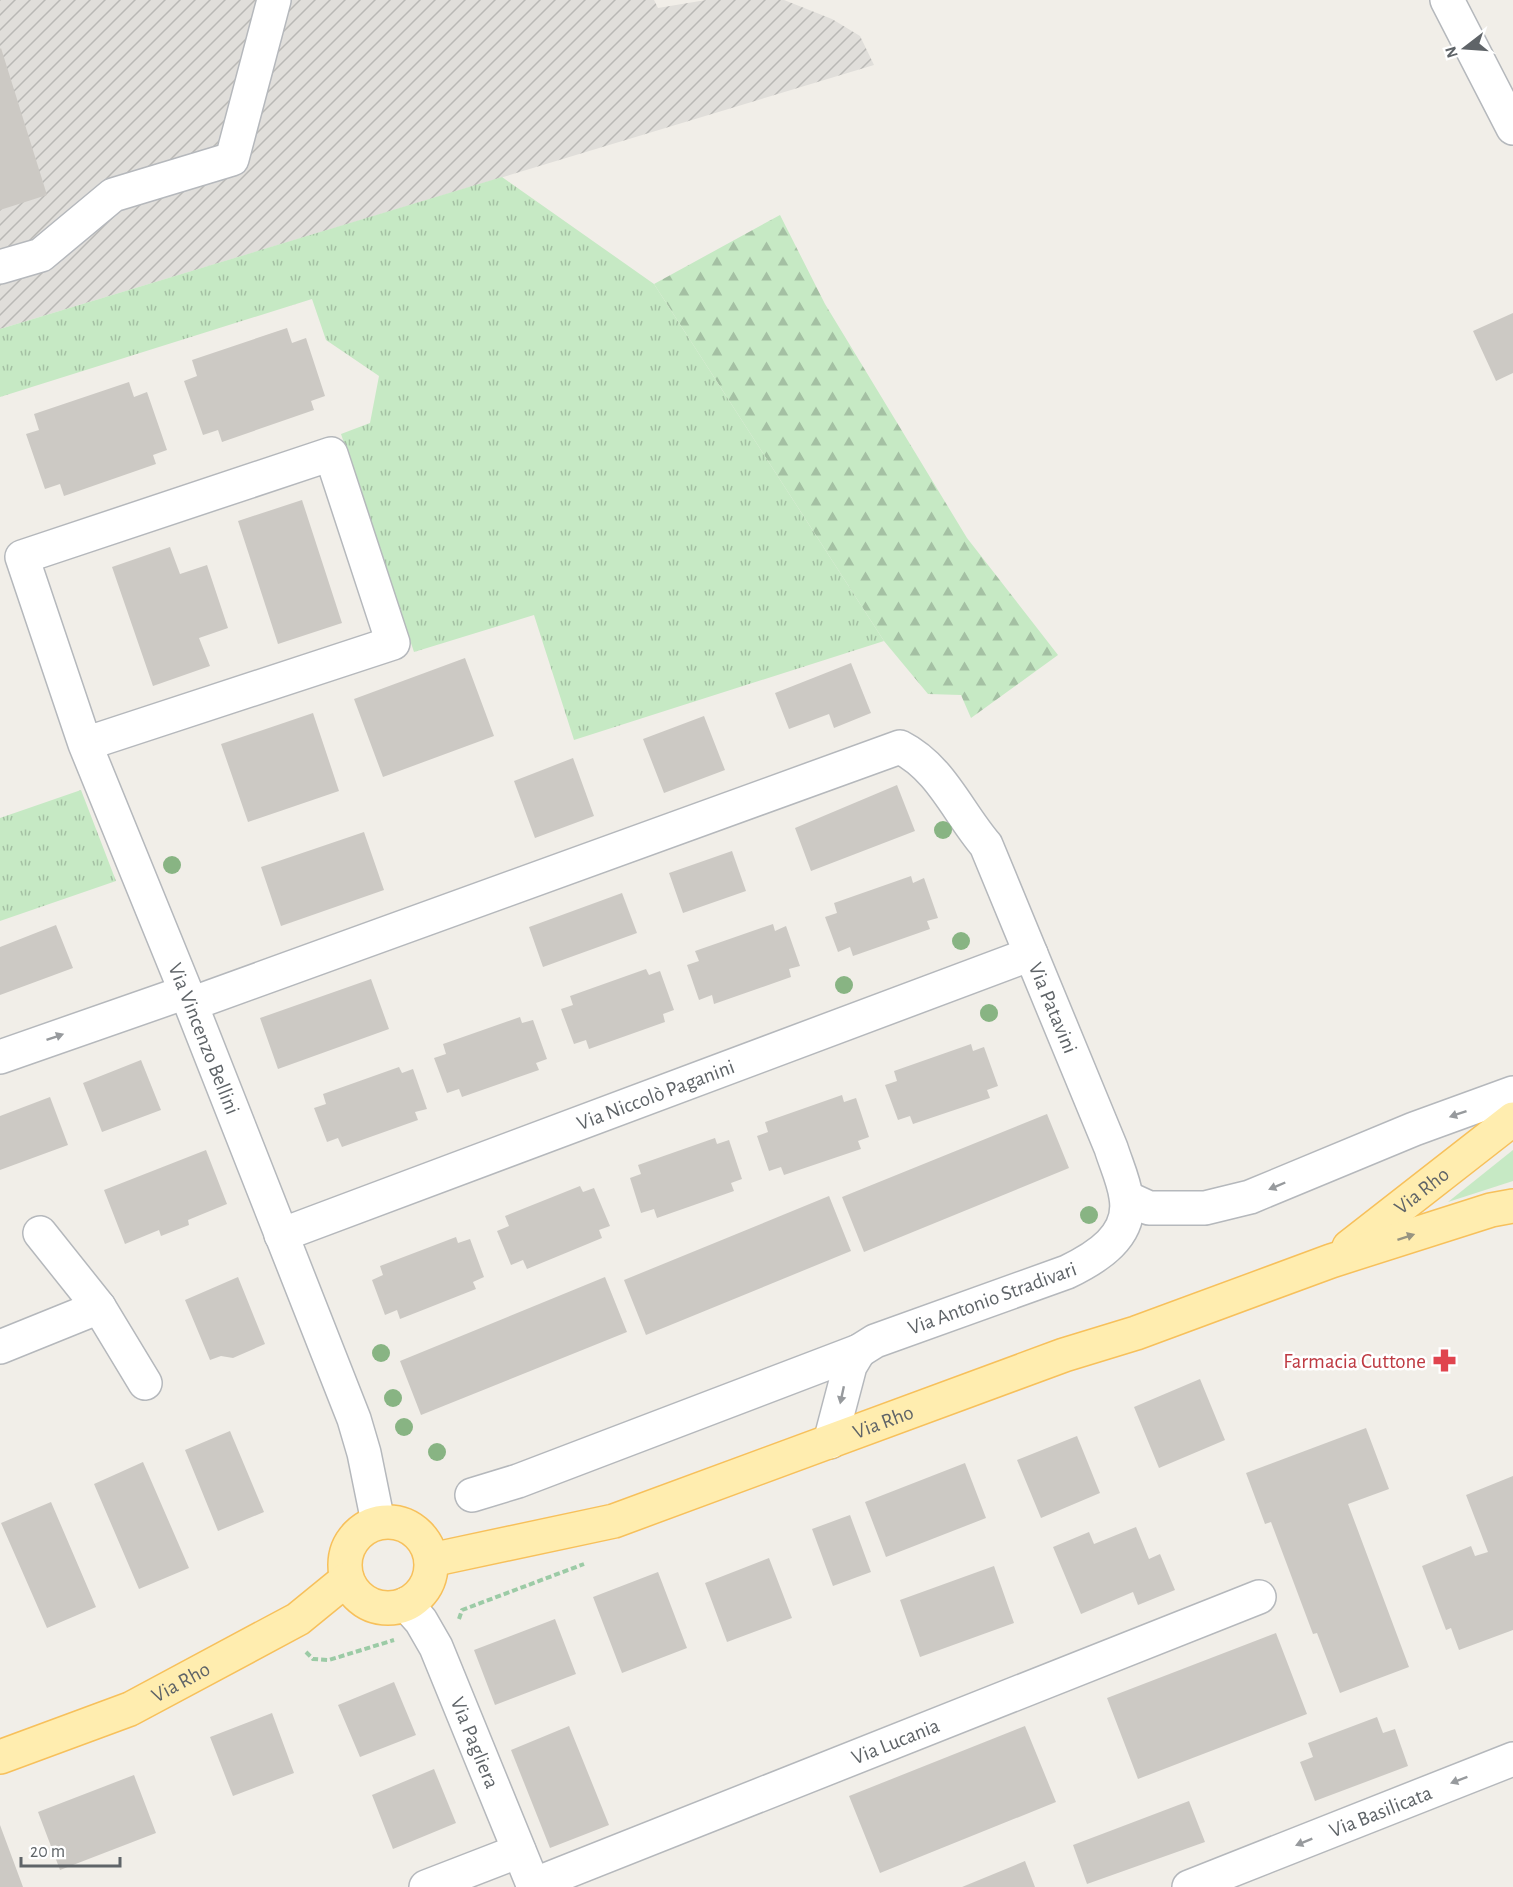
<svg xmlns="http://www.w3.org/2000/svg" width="1513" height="1887" font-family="'Alegreya Sans',sans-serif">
<defs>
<pattern id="industrial-furrows" width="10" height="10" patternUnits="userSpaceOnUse" patternTransform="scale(1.5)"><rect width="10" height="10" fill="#e0deda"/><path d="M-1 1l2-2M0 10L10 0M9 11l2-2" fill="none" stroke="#b9b8b5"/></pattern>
<pattern id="forest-firs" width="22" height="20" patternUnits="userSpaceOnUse" patternTransform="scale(1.5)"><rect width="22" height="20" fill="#c6e9c4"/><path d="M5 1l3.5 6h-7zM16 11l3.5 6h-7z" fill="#a4c0a3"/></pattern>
<pattern id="park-tufts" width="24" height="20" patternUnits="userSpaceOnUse" patternTransform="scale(1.5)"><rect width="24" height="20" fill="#c6e9c4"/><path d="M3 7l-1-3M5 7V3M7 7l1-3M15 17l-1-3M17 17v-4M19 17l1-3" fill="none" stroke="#a4c0a3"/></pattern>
</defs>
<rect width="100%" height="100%" fill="#f1eee8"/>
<!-- industrial -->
<path fill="url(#industrial-furrows)" d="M0,0H654L658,8L706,0H784L832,19L860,36L874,65L0,329Z"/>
<!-- grass -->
<path fill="#c6e9c4" d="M1513,1150V1181L1448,1202Z"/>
<!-- forest -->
<path fill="url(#forest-firs)" d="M780,215L825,304L967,538L1058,655L971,718L961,695L928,694L884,641L654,284Z"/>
<!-- park -->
<path fill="url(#park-tufts)" d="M502,177L654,284L884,641L574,740L534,615L414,652L341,434L370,423L379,376L326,340L312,299L0,397V329Z
M81,790L116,881L0,921V818Z"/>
<!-- building -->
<path fill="#ccc9c4" d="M1,48L47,195L0,210V49Z
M1513,313V373L1496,381L1473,331Z
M287,328L292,343L306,338L325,396L311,401L314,410L222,442L218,430L203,435L184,381L197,376L192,360Z
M129,382L134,397L147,392L167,450L153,455L156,464L64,496L60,484L45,489L26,434L39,430L34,414Z
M302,500L342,623L278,644L238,521Z
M170,547L180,574L207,565L228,628L199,638L210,666L153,686L112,567Z
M465,658L494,736L383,777L354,699Z
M851,663L871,713L834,728L829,714L789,729L775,693Z
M313,713L339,791L248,822L221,744Z
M704,716L725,770L664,793L643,739Z
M573,758L594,816L535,838L514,781Z
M897,785L915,831L811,871L795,828Z
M364,832L384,890L281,926L261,867Z
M732,851L746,891L683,913L669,873Z
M911,876L913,883L924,878L938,918L927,921L930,929L853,956L850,947L838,952L825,917L837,913L834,903Z
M622,893L637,933L543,967L529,927Z
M773,924L775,931L786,926L800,966L789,969L791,977L714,1004L712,995L699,1000L687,965L699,961L695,951Z
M56,925L73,968L0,995V947Z
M646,969L649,975L660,971L674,1010L663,1014L665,1022L589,1049L586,1040L574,1044L561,1009L573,1005L570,996Z
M371,979L389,1029L278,1069L260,1018Z
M520,1017L522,1023L533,1020L547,1059L536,1063L539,1070L462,1097L459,1089L447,1093L434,1058L446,1054L443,1044Z
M971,1044L973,1051L984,1047L998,1086L987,1090L990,1098L913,1124L910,1116L898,1120L885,1085L897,1081L894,1071Z
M141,1060L161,1110L102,1132L83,1083Z
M399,1067L402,1073L413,1069L427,1109L415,1112L418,1120L342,1147L338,1138L327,1142L314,1108L326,1104L323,1094Z
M842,1095L844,1102L856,1098L869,1137L858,1141L861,1149L784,1175L781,1167L769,1171L757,1136L768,1132L765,1122Z
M50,1097L68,1145L0,1170V1116Z
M1047,1114L1069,1168L864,1252L842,1197Z
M715,1138L717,1144L729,1140L742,1179L731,1183L734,1191L657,1218L654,1209L641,1213L630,1178L641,1174L638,1165Z
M206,1150L227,1204L188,1220L189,1225L161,1236L159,1230L125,1244L104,1190Z
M580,1186L583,1192L594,1188L610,1226L599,1230L602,1238L527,1269L523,1260L511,1265L497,1231L509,1226L505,1216Z
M829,1196L851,1251L646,1335L624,1280Z
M456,1237L458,1243L470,1239L484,1277L473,1282L476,1289L400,1319L397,1310L385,1315L372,1280L383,1275L380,1266Z
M238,1277L265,1344L233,1358L221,1356L210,1360L185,1300Z
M605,1277L627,1332L421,1415L400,1361Z
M1200,1379L1225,1440L1159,1468L1134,1407Z
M1366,1428L1389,1489L1348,1504L1409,1667L1340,1693L1317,1633L1313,1634L1271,1522L1265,1524L1246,1473Z
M230,1431L264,1512L218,1531L185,1450Z
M1077,1436L1100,1493L1041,1518L1017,1460Z
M143,1462L189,1568L139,1589L94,1484Z
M965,1463L986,1518L886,1557L865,1502Z
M1513,1476V1630L1459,1650L1451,1628L1446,1630L1422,1566L1471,1546L1475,1556L1488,1552L1466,1495Z
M51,1502L96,1607L47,1628L1,1523Z
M850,1515L871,1572L833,1586L812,1529Z
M1136,1527L1149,1559L1160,1554L1175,1590L1138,1605L1133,1592L1081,1614L1053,1547L1089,1532L1094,1544Z
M769,1558L792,1618L727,1642L705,1583Z
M994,1566L1014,1623L920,1657L900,1600Z
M658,1572L687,1648L622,1673L593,1597Z
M555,1619L576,1674L495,1705L474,1650Z
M1276,1633L1307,1714L1138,1779L1107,1698Z
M394,1682L416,1735L360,1757L338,1705Z
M272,1713L294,1773L233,1796L210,1737Z
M1377,1717L1383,1733L1395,1729L1408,1766L1315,1801L1300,1762L1313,1757L1308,1743Z
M569,1726L609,1825L550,1848L511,1750Z
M1025,1726L1056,1802L880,1873L849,1796Z
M434,1769L456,1823L393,1849L372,1795Z
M134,1775L156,1833L60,1870L38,1812Z
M1189,1801L1205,1842L1087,1884L1073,1845Z
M0,1825L23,1887H0Z
M1025,1861L1035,1887H962Z"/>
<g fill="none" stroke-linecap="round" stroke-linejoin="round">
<defs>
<g id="minor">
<path d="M1447,0L1513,128"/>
<path d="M0,267L41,255L113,195L232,159L274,0"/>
<path id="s1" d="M85,744L393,643L331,454L22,557L85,744L186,992L354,1419L364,1453L378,1522"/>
<path id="s2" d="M191,1004L900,747C941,768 957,811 986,845L1111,1148C1116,1164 1124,1181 1126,1197C1133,1236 1096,1258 1067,1272L875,1341L859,1351L518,1481L472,1495"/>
<path d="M0,1057L186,992"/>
<path d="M1127,1198L1149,1208H1205L1250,1197L1414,1129L1513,1093"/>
<path d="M40,1233L99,1307L145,1383"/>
<path id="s3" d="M281,1235L1031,954"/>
<path d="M0,1347L99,1307"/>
<path d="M830,1442L850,1366L859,1351"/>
<path id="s4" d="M406,1604L421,1621L436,1647L534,1887"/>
<path id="s5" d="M533,1885L1259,1597"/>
<path d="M426,1887L519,1851"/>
<path id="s6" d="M1189,1887L1513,1759"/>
</g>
<g id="major">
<path id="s7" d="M1349,1247L1513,1119"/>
<circle cx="388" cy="1565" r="43"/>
<path id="s8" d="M431,1560L614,1521L1064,1355L1136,1333L1331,1261L1491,1210L1513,1206"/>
<path id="s9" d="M0,1757L130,1709L298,1619L347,1579"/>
</g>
</defs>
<!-- minor casing -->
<use href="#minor" stroke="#b5b8bc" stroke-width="36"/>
<!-- major casing -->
<use href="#major" stroke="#f7c05b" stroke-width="36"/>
<!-- path -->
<path stroke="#9ccba6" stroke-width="4" stroke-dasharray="6 3" stroke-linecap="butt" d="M459,1619L462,1610L584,1564
M306,1652L313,1659L329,1660L394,1640"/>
<!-- minor -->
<use href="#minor" stroke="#fff" stroke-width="33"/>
<!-- major -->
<use href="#major" stroke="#ffedaf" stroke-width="33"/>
</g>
<!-- trees -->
<g fill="#88b483">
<circle cx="943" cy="830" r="9"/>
<circle cx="172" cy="865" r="9"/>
<circle cx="961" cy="941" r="9"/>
<circle cx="844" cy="985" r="9"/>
<circle cx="989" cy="1013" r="9"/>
<circle cx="1089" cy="1215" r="9"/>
<circle cx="381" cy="1353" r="9"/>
<circle cx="393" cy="1398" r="9"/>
<circle cx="404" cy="1427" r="9"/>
<circle cx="437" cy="1452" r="9"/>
</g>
<!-- one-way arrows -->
<defs><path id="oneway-solid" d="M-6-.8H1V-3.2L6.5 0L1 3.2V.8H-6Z" transform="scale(1.5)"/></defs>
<g fill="#979a9d">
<use href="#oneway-solid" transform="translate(55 1037) rotate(-19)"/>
<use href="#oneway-solid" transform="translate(1458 1114) rotate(161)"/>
<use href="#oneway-solid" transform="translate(1277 1186) rotate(157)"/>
<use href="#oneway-solid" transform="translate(842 1395) rotate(102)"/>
<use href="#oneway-solid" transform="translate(1459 1780) rotate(159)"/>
<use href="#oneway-solid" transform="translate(1304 1842) rotate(158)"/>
</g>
<use fill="#979481" href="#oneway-solid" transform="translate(1406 1237) rotate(-18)"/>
<!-- icons -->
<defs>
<symbol id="pharmacy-bare" viewBox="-9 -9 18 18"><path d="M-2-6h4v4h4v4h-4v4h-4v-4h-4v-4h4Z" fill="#e0444e" stroke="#fff" stroke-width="2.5" paint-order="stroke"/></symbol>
</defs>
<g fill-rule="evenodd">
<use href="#pharmacy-bare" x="1428" y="1344" width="33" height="33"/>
</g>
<g text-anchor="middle" stroke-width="5" stroke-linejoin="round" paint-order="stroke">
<!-- street labels -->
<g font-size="21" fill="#5f6468" stroke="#fff">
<text dy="7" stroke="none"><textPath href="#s2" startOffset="1062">Via Patavini</textPath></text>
<text dy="7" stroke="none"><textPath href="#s1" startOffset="1364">Via Vincenzo Bellini</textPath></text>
<text dy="7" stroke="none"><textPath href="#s3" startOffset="400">Via Niccolò Paganini</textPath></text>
<text dy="7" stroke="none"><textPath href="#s7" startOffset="92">Via Rho</textPath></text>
<text transform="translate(992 1298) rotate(-20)" y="7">Via Antonio Stradivari</text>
<text dy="7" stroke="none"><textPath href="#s8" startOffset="474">Via Rho</textPath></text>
<text dy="7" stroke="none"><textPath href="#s9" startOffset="196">Via Rho</textPath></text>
<text dy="7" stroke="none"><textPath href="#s5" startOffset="390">Via Lucania</textPath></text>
<text dy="7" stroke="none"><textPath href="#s4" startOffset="156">Via Pagliera</textPath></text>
<text dy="7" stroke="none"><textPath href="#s6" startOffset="206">Via Basilicata</textPath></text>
</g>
<!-- health labels -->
<g font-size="21" fill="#be3a42" stroke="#fff" text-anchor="end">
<text x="1426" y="1368">Farmacia Cuttone</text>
</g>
</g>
<!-- north arrow -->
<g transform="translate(1465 48) rotate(253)" stroke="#ffffff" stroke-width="4.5" paint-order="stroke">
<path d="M0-4.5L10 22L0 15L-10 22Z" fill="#5f6468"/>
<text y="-9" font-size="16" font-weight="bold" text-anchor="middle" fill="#5f6468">N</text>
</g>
<!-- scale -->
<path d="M21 1857v9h99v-9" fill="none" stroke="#5f6468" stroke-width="3"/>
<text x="30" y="1857" font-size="18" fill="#5f6468" stroke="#ffffff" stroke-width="4.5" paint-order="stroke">20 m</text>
</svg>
